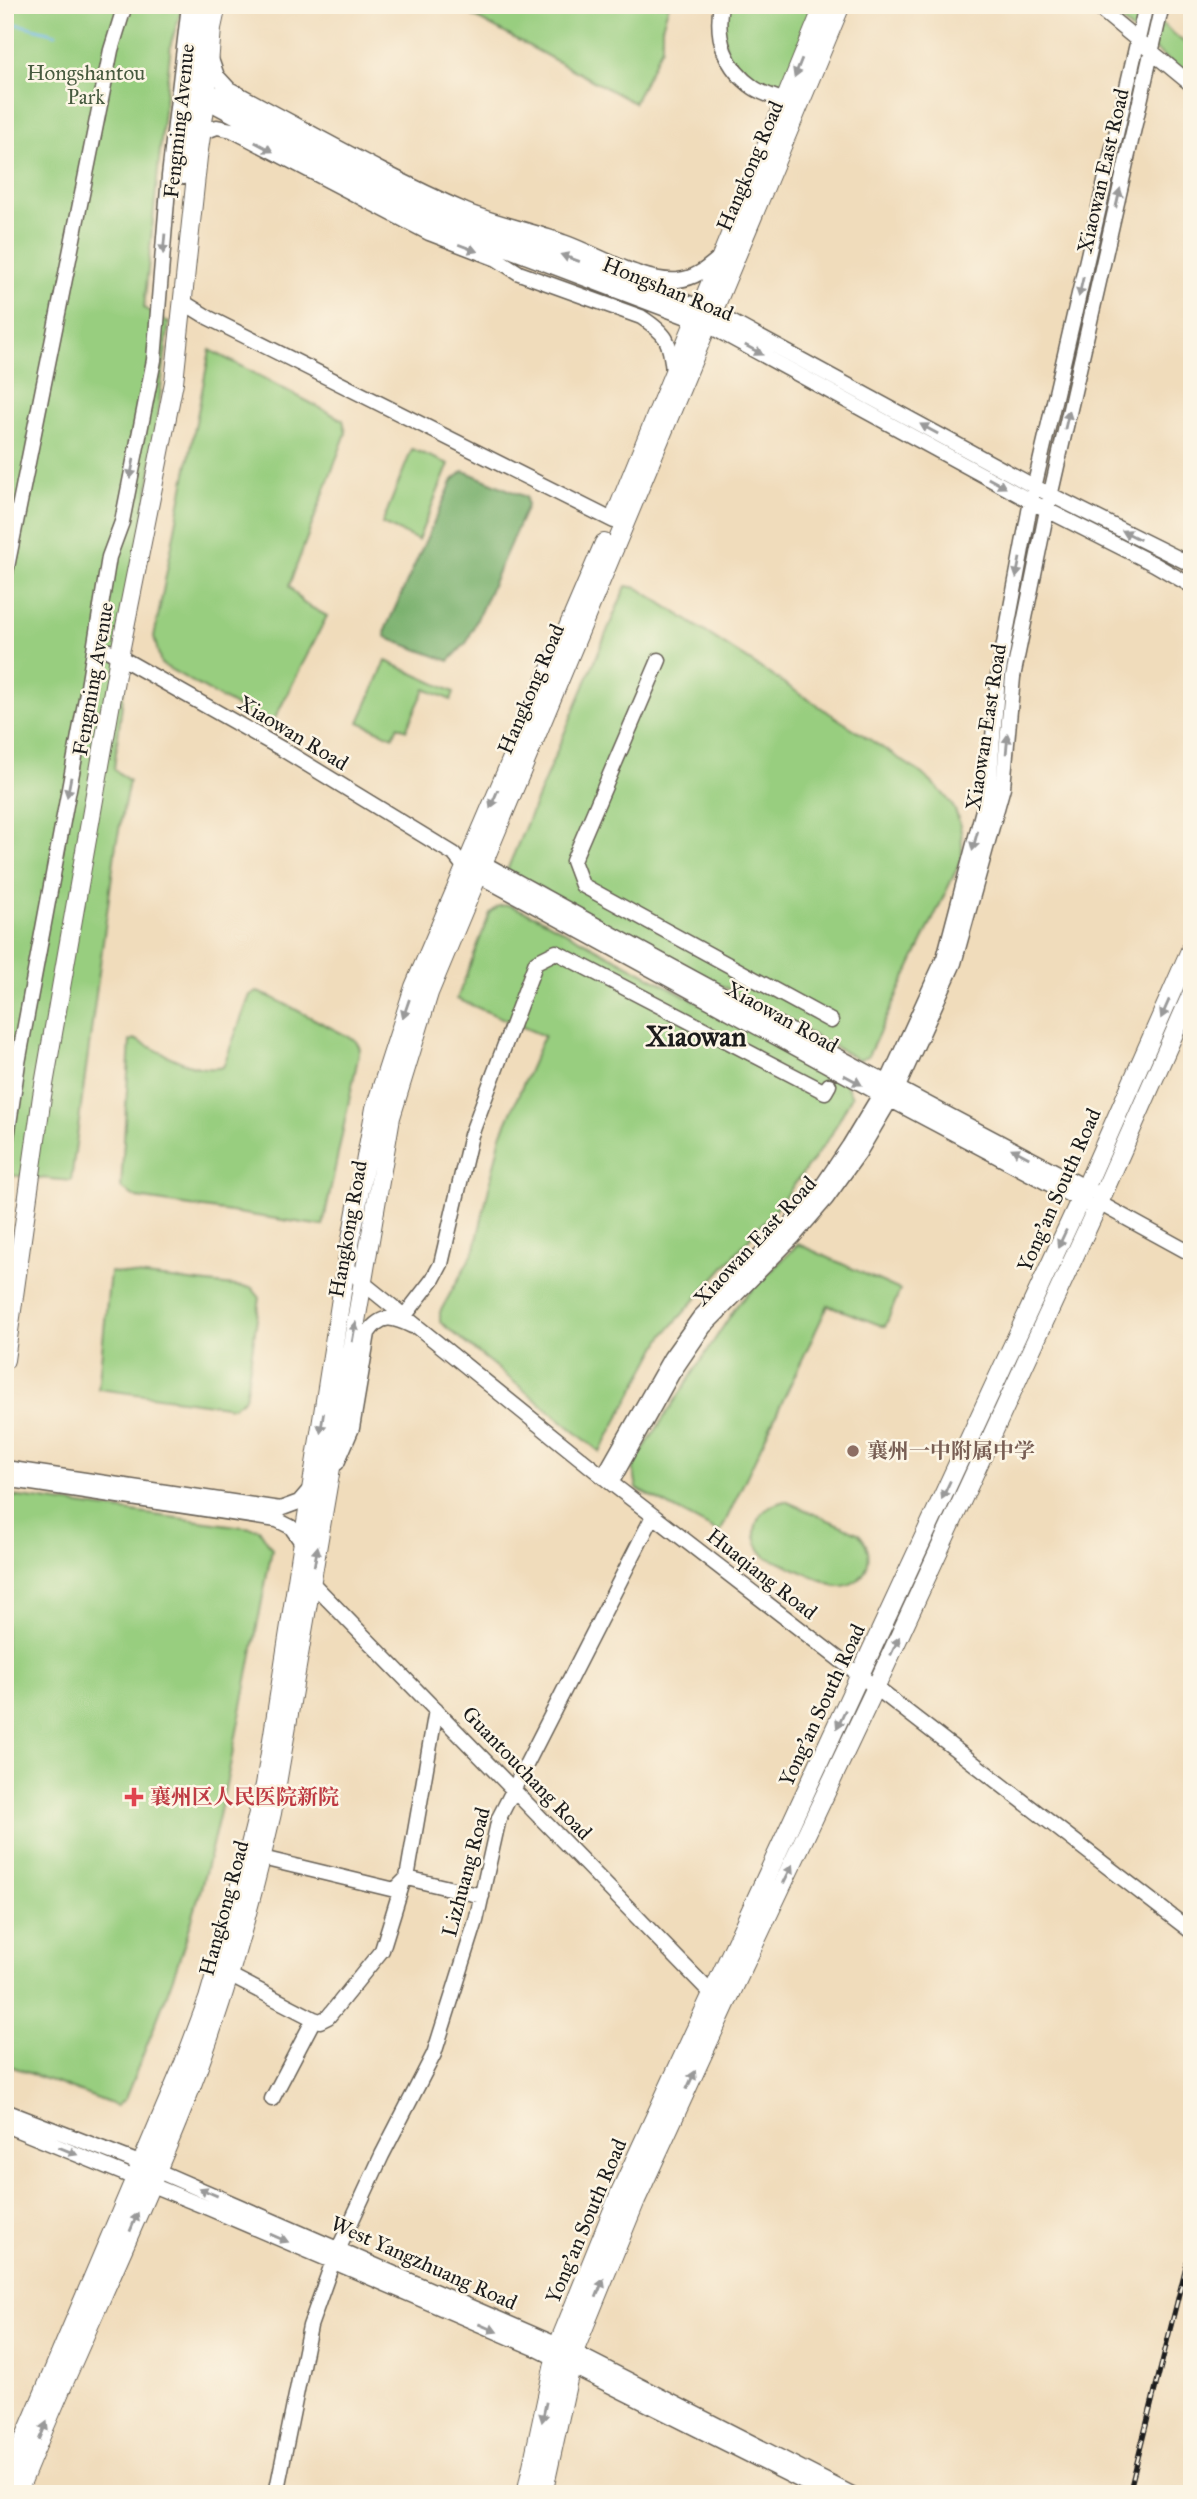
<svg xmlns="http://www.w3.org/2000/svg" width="1197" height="2499" font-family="'IM FELL Great Primer','Noto Serif SC',serif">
<rect width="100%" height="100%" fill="#fcf5e5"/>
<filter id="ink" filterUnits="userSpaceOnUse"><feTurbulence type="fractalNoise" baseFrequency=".0143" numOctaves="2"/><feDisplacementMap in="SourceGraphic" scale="14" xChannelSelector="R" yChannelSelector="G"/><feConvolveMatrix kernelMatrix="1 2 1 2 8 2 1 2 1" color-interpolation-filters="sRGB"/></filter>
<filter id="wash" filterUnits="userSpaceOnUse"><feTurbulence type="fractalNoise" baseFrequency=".00686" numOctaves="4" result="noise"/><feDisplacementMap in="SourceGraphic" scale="28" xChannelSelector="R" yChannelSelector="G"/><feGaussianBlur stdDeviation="1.57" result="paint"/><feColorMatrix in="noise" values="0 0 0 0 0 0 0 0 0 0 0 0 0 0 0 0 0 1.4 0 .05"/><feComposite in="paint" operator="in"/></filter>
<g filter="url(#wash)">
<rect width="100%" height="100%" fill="#f0dcbb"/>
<!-- green -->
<path fill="#98ce7f" stroke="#5a754e" stroke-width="2" d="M5,5H183L171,43L144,308L169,323L114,769L129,781L116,845L71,1181L8,1175L5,1193Z
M453,5H669L662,27V47L634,103Z
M721,5H824L785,101L727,61Z
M1102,5H1154L1151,15L1192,49V80Z
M210,350L343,420L346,433L289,586L303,603L327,616L271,726L161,664L154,637Z
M412,449L449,464L418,540L382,524Z
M626,586L638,588L921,773C953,801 964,812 962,858L868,1056L859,1060L507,870Z
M386,661L454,692L451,700L425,689L406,730L398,726L393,737L359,722Z
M509,905L538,917L843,1080L852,1096L830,1137L778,1206L663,1336L600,1452L440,1322V1312L475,1249L501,1135L544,1036L457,999L490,913L499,906Z
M257,992L273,998L355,1040L360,1048L323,1226L137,1198L121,1188L130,1041L134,1039C161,1051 193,1074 223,1067L250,995Z
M798,1244L900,1290L885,1327L828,1305L720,1533L637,1489L633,1465L738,1304Z
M110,1272L252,1288L260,1298L245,1398L233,1407L98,1389Z
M5,1495L259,1529L272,1549C249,1666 230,1784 198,1899C179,1968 152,2033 125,2099L117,2106L5,2064Z
M785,1501L858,1533C879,1554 867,1588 836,1586L766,1557C745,1534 756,1508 785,1501Z"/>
<!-- forest -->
<path fill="#7ab16e" stroke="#4b6645" stroke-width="2" d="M464,471L526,497L527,506L467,642L449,661L392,640L385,636L386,628L453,480Z"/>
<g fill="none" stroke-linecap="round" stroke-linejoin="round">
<!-- stream -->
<path stroke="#7abcef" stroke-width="2.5" d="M5,21L56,34"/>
</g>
</g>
<g filter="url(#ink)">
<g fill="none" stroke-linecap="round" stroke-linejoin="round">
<defs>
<path id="minor" d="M721,5C715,38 725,68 754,88C763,94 775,97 785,101
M1095,5L1192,85
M211,59L217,76L229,89C307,130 385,176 466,211C498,224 531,230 563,242C596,253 642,283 678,280C696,278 706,269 719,258
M199,85L420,203L486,230L520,240L713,312L1035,487L1192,565
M199,97L417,213L483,240L708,325L1047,510L1154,564L1192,586
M201,133L217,127L232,130L429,233L497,259L519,273L641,317C667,334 670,340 673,371
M183,302L209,318L614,521
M5,577L111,50L125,5
M109,651L282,749L454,854L465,868L891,1100L1087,1204
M659,660L573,861L582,885L831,1021
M476,859C683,974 892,1086 1102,1196
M5,1151L18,1063L88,687L109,557L122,522L154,360L169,176L189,5
M1099,1203L1192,1254
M346,1266L362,1282L611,1483L1192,1932
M406,1314L433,1279L441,1264L471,1135L536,962L556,952L825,1092L829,1085
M337,1463L352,1428L368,1333C382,1313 393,1317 412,1326
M5,1468L280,1509L299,1502L311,1488
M603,1477L671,1357L699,1318L786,1229L818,1192L849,1146L887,1083L944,958L989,787L998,676L1031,501L1146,5
M5,1479L277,1520L291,1527L303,1544
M611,1483L672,1374L704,1327L794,1236L826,1199L859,1153L898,1087L954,963L1003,787L1013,677L1047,510L1162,5
M311,1582L712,1994
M262,1858L395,1890L407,1878L482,1896
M407,1878L436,1710
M229,1975L314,2019L320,2021L328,2017L382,1950L403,1882
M272,2099L314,2019
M5,2111L142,2164L574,2352L852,2494
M5,2125L208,2208L537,2349L827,2494
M339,2248L382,2155L434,2054L476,1921L499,1818L653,1516
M276,2494L310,2326L333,2261"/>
<path id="major" d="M184,175L200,25L205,5
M617,511L824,5
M5,1360L42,1096L119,657L174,382L198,157L206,101L212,28L217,5
M5,2484L184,2063L208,1999L234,1909L265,1785L346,1266L375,1108L414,987L604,543
M17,2494C69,2364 131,2238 183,2108C221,2013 249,1913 272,1813L391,1117L429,993L841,5
M526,2494L558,2345L621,2190L1080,1200L1192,946
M543,2494L574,2352L636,2200L725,2006L875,1689L1099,1203L1192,993"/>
</defs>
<!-- minor casing -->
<use href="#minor" stroke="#665f54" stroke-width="17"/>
<!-- major casing -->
<use href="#major" stroke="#665f54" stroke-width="20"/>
<!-- minor -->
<use href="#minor" stroke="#fff" stroke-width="14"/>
<!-- major -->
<use href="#major" stroke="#fff" stroke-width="18"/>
<defs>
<path id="rail" d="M1129,2494L1192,2242"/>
</defs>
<!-- rail casing -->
<use href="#rail" stroke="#1c1c1c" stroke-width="5"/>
<!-- rail -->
<use href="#rail" stroke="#fcf5e5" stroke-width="2.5" stroke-dasharray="8" stroke-linecap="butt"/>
</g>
<!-- one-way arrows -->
<defs><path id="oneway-solid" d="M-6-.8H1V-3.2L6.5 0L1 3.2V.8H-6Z" transform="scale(1.75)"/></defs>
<g fill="#999">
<use href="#oneway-solid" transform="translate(798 68) rotate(112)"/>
<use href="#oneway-solid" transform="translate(264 147) rotate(28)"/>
<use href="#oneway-solid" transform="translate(1118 198) rotate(-77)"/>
<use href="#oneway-solid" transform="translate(164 244) rotate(95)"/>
<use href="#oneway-solid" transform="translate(468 248) rotate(21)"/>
<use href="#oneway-solid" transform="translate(570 258) rotate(-160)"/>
<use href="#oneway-solid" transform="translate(1081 287) rotate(103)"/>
<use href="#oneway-solid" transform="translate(754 350) rotate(29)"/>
<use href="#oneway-solid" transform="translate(1067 420) rotate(-77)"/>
<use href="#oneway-solid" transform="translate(929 429) rotate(-151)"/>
<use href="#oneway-solid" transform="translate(132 469) rotate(101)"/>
<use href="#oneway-solid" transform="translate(997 483) rotate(29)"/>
<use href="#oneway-solid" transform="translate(1131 535) rotate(-153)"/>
<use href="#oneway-solid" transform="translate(1018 568) rotate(101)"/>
<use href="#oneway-solid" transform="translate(1007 744) rotate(-85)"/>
<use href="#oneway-solid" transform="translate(69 787) rotate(101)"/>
<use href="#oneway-solid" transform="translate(494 799) rotate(113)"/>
<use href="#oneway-solid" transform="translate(975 841) rotate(105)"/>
<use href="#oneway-solid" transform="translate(406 1009) rotate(109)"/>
<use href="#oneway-solid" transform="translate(1165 1009) rotate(114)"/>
<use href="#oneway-solid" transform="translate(853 1080) rotate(29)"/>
<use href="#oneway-solid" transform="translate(1020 1153) rotate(-152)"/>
<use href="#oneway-solid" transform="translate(1062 1239) rotate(115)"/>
<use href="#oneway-solid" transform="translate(354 1332) rotate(-80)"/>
<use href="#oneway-solid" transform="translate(322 1423) rotate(99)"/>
<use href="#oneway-solid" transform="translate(946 1490) rotate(115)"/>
<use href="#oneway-solid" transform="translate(316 1556) rotate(-80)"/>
<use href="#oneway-solid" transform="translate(895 1646) rotate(-65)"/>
<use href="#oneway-solid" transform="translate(841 1719) rotate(115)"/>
<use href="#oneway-solid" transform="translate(788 1874) rotate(-64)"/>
<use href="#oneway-solid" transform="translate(691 2080) rotate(-65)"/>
<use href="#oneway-solid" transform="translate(68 2151) rotate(22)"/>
<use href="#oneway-solid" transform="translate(208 2192) rotate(-157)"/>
<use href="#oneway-solid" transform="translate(134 2222) rotate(-67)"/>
<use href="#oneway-solid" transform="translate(279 2238) rotate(23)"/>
<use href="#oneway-solid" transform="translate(600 2288) rotate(-68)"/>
<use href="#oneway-solid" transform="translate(488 2328) rotate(23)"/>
<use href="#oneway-solid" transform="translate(544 2412) rotate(102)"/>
<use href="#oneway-solid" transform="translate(43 2431) rotate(-67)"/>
</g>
</g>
<!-- markers -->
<circle fill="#8d6e63" stroke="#fcf5e5" stroke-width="2.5" cx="853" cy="1451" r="7"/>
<path fill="#e0444e" stroke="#fcf5e5" stroke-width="2.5" d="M130.5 1786.5h7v7h7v7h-7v7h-7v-7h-7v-7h7z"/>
<g text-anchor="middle" stroke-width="5" stroke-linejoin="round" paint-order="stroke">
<!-- park labels -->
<g font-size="21" fill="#475a3f" stroke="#fcf5e5">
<text x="86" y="80">Hongshantou<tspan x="86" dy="24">Park</tspan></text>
</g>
<!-- street labels -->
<g font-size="21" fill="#1c1c1c" stroke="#fcf5e5">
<text transform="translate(179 121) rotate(-84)" y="7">Fengming Avenue</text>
<text transform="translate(750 166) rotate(-67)" y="7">Hangkong Road</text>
<text transform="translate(1103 171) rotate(-77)" y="7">Xiaowan East Road</text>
<text transform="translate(668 289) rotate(22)" y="7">Hongshan Road</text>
<text transform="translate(93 679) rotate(-80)" y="7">Fengming Avenue</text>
<text transform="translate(531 689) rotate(-67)" y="7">Hangkong Road</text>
<text transform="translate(986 727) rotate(-81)" y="7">Xiaowan East Road</text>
<text transform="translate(293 733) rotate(31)" y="7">Xiaowan Road</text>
<text transform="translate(782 1017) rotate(29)" y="7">Xiaowan Road</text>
<text transform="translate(1059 1190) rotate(-66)" y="7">Yong'an South Road</text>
<text transform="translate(348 1229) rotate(-80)" y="7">Hangkong Road</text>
<text transform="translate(755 1241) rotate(-47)" y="7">Xiaowan East Road</text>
<text transform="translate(762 1574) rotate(38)" y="7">Huaqiang Road</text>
<text transform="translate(822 1705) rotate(-65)" y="7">Yong'an South Road</text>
<text transform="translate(527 1773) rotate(46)" y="7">Guantouchang Road</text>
<text transform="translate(466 1872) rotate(-75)" y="7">Lizhuang Road</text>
<text transform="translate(224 1908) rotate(-75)" y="7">Hangkong Road</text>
<text transform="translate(586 2221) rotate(-67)" y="7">Yong'an South Road</text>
<text transform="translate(424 2263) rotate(24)" y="7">West Yangzhuang Road</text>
</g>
<!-- education labels -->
<g font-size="21" font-weight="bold" fill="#785e54" stroke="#fcf5e5" text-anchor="start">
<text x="867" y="1458">襄州一中附属中学</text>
</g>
<!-- health labels -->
<g font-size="21" font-weight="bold" fill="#be3a42" stroke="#fcf5e5" text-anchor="start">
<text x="150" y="1804">襄州区人民医院新院</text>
</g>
<!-- district labels -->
<g font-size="28" font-weight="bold" fill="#1c1c1c" stroke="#fcf5e5">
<text x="696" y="1046">Xiaowan</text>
</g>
</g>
<!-- margin -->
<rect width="1197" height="2499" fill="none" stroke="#fcf5e5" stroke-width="28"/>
</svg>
